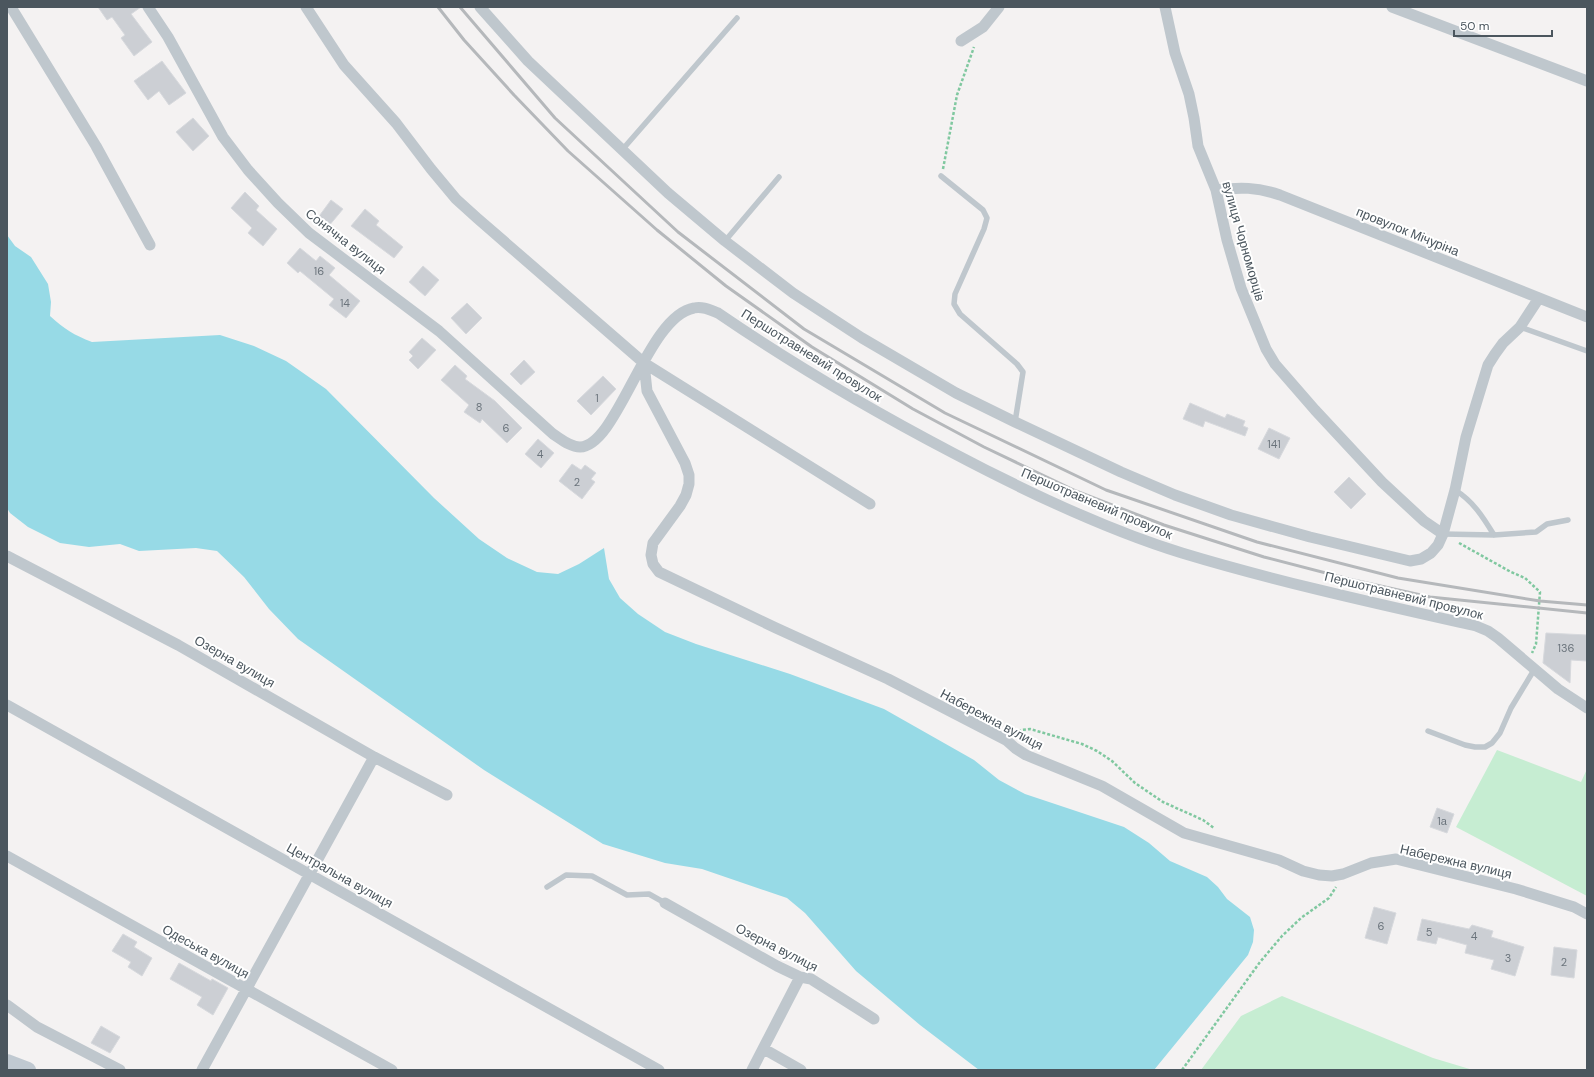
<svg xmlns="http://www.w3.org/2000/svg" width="1594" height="1077" font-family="'DM Sans',sans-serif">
<rect width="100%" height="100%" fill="#f4f2f2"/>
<!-- green -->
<path fill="#c6edd2" d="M1497,750L1581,782L1587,769V896L1456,827Z
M1282,996L1433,1058L1473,1070H1201L1241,1016Z"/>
<!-- water -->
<path fill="#97dae6" d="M7,235L15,246L31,257L48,284L51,302L50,316C64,329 74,335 92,342L220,335L254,346L286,361L326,389L434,498L479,539L507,558L537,572L558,574L579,564L604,548L609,579L620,598L638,614L665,632L696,644L790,674L884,709L974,760L999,780L1025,794L1124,827L1149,843L1170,861L1207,877L1218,887L1227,899L1250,917L1254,930L1253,942L1248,955L1154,1070H979L920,1025L856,971L805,913L787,898L702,869L665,863L603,844L484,770L298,639L269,609L244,577L217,551L196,548L139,551L120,544L89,547L60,543L28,527L10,513L7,508Z"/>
<!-- building -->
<path fill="#cccfd4" stroke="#d7d9dd" d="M98,7H141L131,14L152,42L134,56L121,38L125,35L112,17L107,20Z
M162,61L186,93L169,105L159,91L148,100L134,81Z
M193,118L209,136L193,151L176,132Z
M245,192L259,206L256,210L277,229L263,246L248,233L252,228L231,208Z
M331,200L343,209L328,227L317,219Z
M365,209L379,221L376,225L403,247L394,258L351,226Z
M300,248L316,261L320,256L335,268L329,275L360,301L346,318L329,305L334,299L300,271L298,273L287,263Z
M423,266L439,280L425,296L409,282Z
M467,303L482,318L466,334L451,318Z
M422,338L436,350L418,369L409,360L413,356L409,352Z
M524,360L535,372L521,385L510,374Z
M455,365L467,376L465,379L495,401L522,428L507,443L482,419L480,423L464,412L469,405L441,380Z
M603,376L616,389L591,415L577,401Z
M1190,403L1225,418L1227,414L1245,421L1243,426L1248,428L1245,436L1205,421L1203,427L1183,419Z
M1269,428L1290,438L1279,459L1258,449Z
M538,439L554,453L541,468L525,454Z
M572,464L581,470L585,465L596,473L591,479L595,482L582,499L559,481Z
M1349,477L1366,494L1351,509L1334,492Z
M1546,633L1587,635V661L1571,660L1570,683L1543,663Z
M1437,808L1454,814L1447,833L1430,827Z
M1374,907L1396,913L1387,944L1365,938Z
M1422,919L1469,929L1472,925L1493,931L1491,937L1524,947L1515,976L1491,969L1494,960L1465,953L1467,945L1438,937L1436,944L1417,940Z
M123,934L137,942L134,947L152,958L142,976L128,967L131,962L112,951Z
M1554,947L1577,950L1574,978L1551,975Z
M179,963L211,981L212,979L228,988L213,1015L197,1005L202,997L170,979Z
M101,1026L120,1037L110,1053L91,1043Z"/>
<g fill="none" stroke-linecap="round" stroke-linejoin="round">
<!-- path -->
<path stroke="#80c8a0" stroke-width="2.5" stroke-dasharray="3 2" stroke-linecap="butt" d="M943,169L957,95L974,47
M1459,543L1511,572L1525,578L1540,592L1536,644L1532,653
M1014,734L1021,730L1030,729L1082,744L1097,751L1112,761L1135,783L1163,802L1203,820L1214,828
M1182,1070L1260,962L1282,936L1301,918L1329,898L1336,887"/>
<!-- service -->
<path stroke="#bfc7cd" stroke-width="5.5" d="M622,150L737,18
M941,176L983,210L987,218L984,229L955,294L954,304L960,314L1017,364L1023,372L1015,422
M725,241L779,177
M1520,327L1587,351
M1455,490C1473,501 1483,517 1494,535
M1443,534L1494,535L1536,532L1547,524L1568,520
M1428,731L1465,745L1475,747H1485L1492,743L1500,733L1511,708L1534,670
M547,887L566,875L592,876L627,895L649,894L665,903"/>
<!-- minor -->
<path stroke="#bfc7cd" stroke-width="11" d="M11,7L96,146L150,245
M148,7L168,37L223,137L248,170L278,203L309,233L439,331L553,434C561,439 570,447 580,447C618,446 647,316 694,308C703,306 710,310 718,313C794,365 871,410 953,453C1025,491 1104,529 1182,553C1278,582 1378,604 1476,626L1488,631L1498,638L1558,689L1587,708
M306,7L344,65L396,123L431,169L456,199L477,218L644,363L870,504
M480,7L528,61L668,193L725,241L793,293L862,338L956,393L1015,422L1121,472L1175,495L1231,515L1310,537L1410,561L1421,559L1431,553L1438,545L1443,534L1455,490L1466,437L1488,365L1495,354L1503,343L1520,327L1539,298
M1165,7L1175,53L1189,94L1194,118L1198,146L1216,190L1227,240L1241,288L1266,349L1275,364L1315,410L1382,482L1424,521L1443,534
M1392,7L1587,81
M961,41L983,27L999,7
M1216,190C1240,187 1257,187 1280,195L1587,317
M644,363L647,391L685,463L689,475V484L686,495L680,506L653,543L651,555L653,564L659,572L776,628L888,679L1006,740L1015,748L1026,755L1102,786L1184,833L1279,860L1303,871L1319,875L1332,876L1343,874L1371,863L1396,859L1516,889L1574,907L1587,914
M7,556L178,645L374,757L447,795
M7,705L659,1070
M7,856L392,1070
M665,903L777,966L800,977L811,979L874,1019
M7,1005L37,1027L120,1070
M764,1049L801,1070
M202,1070L374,757
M752,1070L800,977"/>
<!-- secondary -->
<path stroke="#c0c9d1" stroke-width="16" d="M7,1062L28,1070"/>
<!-- rail -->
<path stroke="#b5b8bb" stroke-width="3" d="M438,7L464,40L514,95L568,151L657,230L726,286L812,347L913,409L984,447L1076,491L1164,525L1264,557L1349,579L1430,597L1587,613
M460,7L555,118L678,232L804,329L945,413L1106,490L1257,542L1398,578L1540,601L1587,605"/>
</g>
<g text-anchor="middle" stroke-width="4" stroke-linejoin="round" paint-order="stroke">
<!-- number labels -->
<g font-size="11" fill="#6b747c">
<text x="319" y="275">16</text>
<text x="345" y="307">14</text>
<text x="597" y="402">1</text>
<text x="479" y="411">8</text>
<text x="506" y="432">6</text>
<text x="1274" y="448">141</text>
<text x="540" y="458">4</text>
<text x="577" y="486">2</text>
<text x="1566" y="652">136</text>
<text x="1442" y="825">1а</text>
<text x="1381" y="930">6</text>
<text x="1429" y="936">5</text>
<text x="1474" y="940">4</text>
<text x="1508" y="962">3</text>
<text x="1564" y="966">2</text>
</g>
<!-- street labels -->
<g font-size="13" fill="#4b565e" stroke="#fff">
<text transform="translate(1408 231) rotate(22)" y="5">провулок Мічуріна</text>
<text transform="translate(346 241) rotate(38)" y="5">Сонячна вулиця</text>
<text transform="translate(1244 241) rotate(74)" y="5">вулиця Чорноморців</text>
<text transform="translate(812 355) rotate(32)" y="5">Першотравневий провулок</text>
<text transform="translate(1097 503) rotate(23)" y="5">Першотравневий провулок</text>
<text transform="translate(1404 595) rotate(14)" y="5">Першотравневий провулок</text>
<text transform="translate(235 661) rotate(30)" y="5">Озерна вулиця</text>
<text transform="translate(992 719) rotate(28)" y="5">Набережна вулиця</text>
<text transform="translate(1456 861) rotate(13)" y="5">Набережна вулиця</text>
<text transform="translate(340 875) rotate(29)" y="5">Центральна вулиця</text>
<text transform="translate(777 947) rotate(27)" y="5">Озерна вулиця</text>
<text transform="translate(206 951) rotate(29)" y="5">Одеська вулиця</text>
</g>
</g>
<!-- border -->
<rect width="1594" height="1077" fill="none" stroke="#4b565e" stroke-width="16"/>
<!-- scale -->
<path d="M1454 30v6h98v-6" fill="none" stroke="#4b565e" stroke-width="2"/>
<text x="1460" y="30" font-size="12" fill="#4b565e" stroke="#ffffff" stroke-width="3" paint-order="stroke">50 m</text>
</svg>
